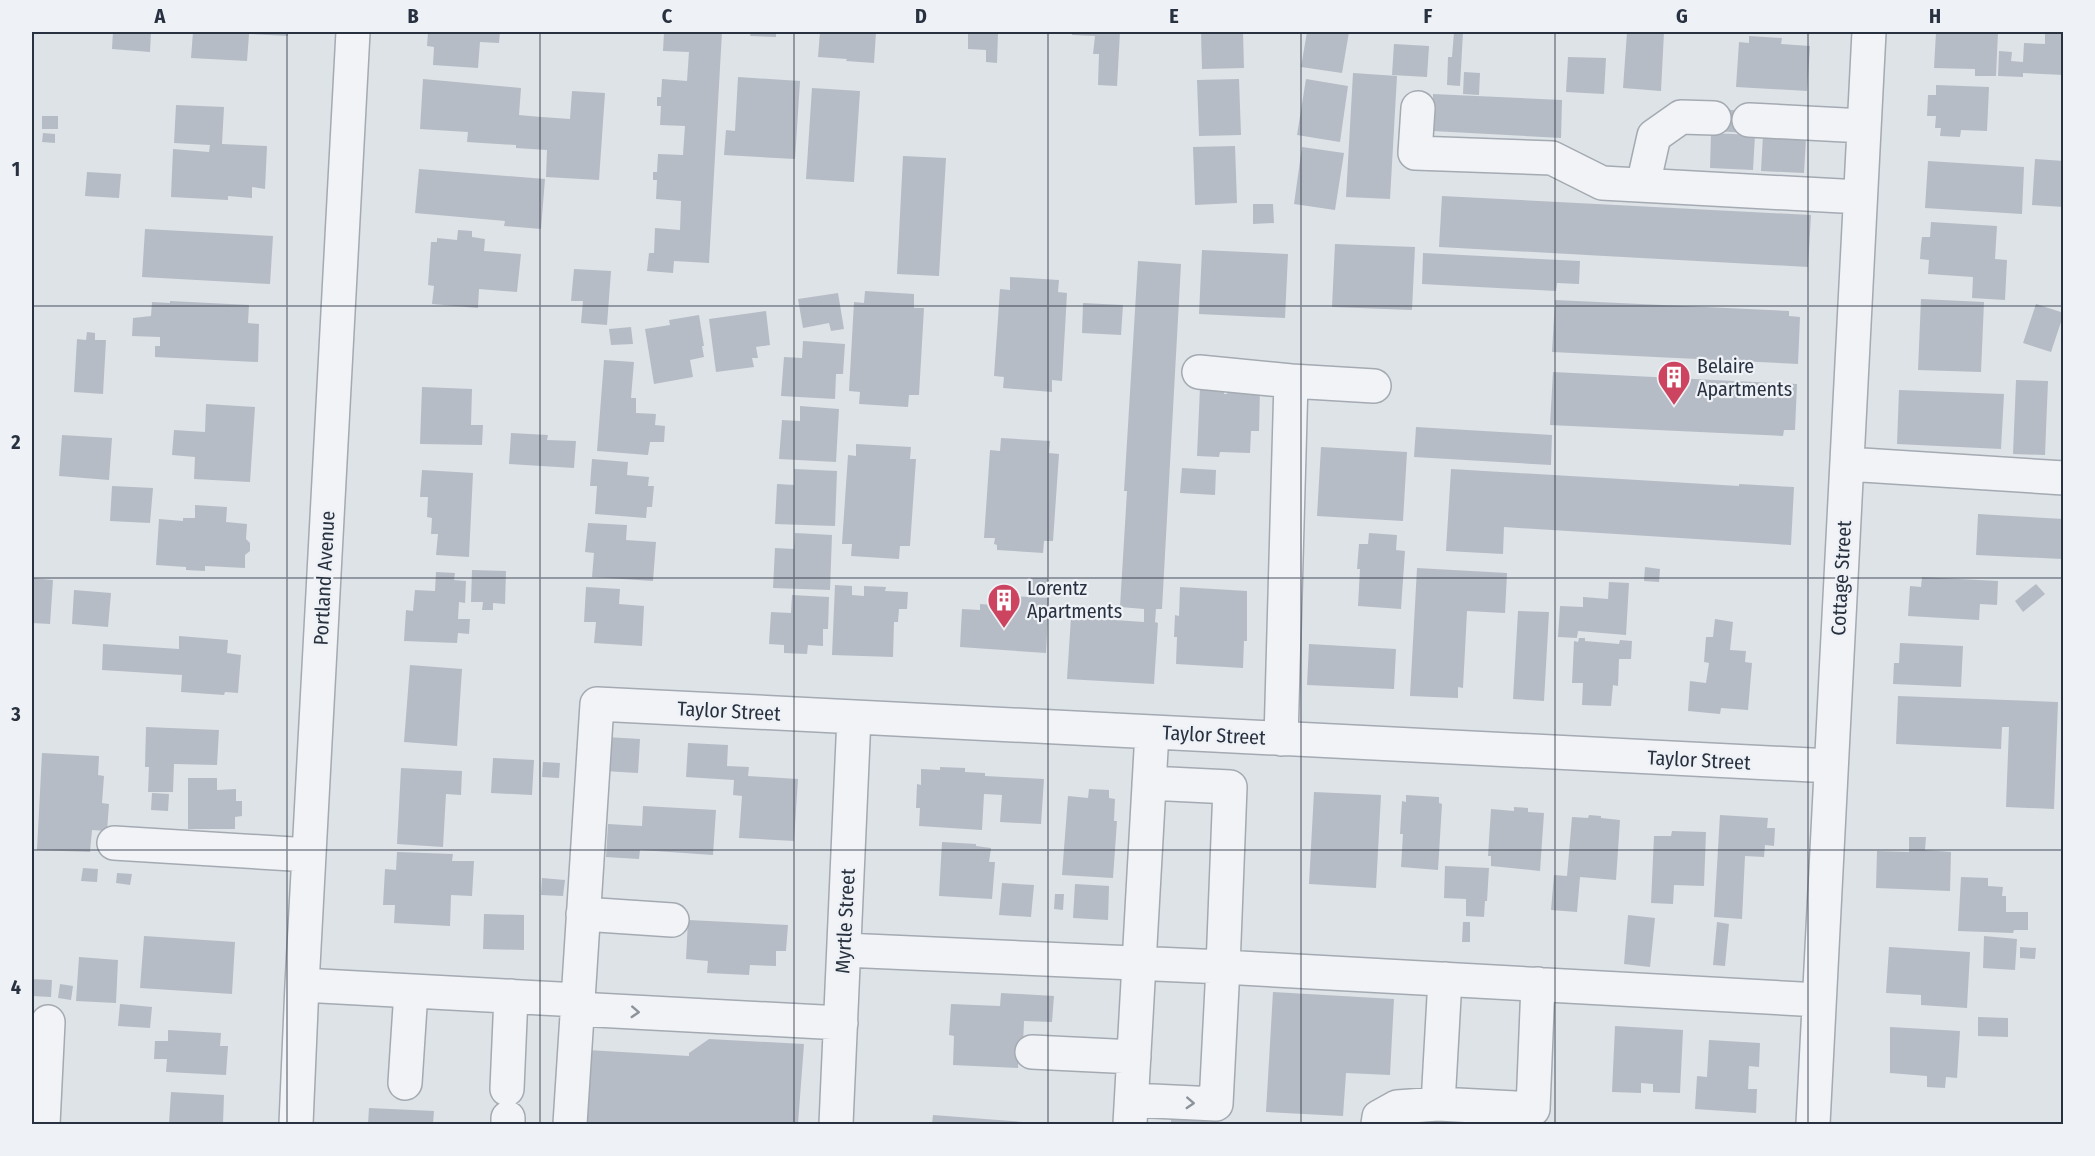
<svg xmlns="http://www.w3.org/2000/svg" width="2095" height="1156" font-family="'Fira Sans Condensed',sans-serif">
<rect width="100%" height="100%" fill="#dee3e8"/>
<!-- building -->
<path fill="#b6bcc5" d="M113,32H151L150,52L112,49Z
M193,32H288V36L249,34L247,61L191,58Z
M428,32H500L499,43L480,42L478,68L433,65L434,47L427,46Z
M664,32H722L709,263L674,261L673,273L647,271L649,253H654L655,228L680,230L681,201L656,199L657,180H653V172H657L658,154L683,155L685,126L660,125L661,106H657V97H661L662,79L687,81L689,52L663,51Z
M751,32H776V37L750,36Z
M820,32H876L874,63L846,61L847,59L818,57Z
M968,32H998L997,63L986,62V50L968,49Z
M1072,32H1120L1117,86L1098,85L1099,54H1093L1095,36L1072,35Z
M1201,32H1243L1244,68L1202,69Z
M1307,32H1349L1342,73L1301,67Z
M1454,32H1463L1460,86L1447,85L1448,57H1452Z
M1627,32H1664L1661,91L1623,88Z
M1936,32H1998L1996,76H1975V69L1934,68Z
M2045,32H2064V75L2023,73V77L1998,76L1999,51L2012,52L2011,61L2023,62L2024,43L2045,44Z
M1749,36L1782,38L1781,44L1810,46L1807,91L1736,87L1739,42L1749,43Z
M1394,44L1429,46L1427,77L1392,75Z
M1568,57L1606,58L1604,94L1566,92Z
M1464,72L1480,73L1479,95L1463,94Z
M1353,73L1397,76L1390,199L1346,197Z
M738,77L800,81L795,159L724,155L726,130L735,131Z
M423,79L521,88L519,115L541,117L570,119L572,91L605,93L599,180L546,177L547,150L516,148V145L467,142L468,132L420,129Z
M1239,79L1241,135L1199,136L1197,80Z
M1306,79L1348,86L1340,142L1297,135Z
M1936,85L1989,87L1987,131L1961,130L1960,137L1940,136L1941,128H1935L1936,116H1927L1928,95H1936Z
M812,88L860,91L854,182L806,179Z
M1433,94L1562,100L1561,138L1432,131Z
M176,105L224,107L222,144L267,146L265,189L252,187V198L228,196V200L171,197L173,149L209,152L210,145L174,143Z
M1715,109L1750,111L1748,133L1714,131Z
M42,116H58V129H42Z
M43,133L55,134V143L42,142Z
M1711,133L1755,135L1753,170L1710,168Z
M1763,135L1806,138L1804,173L1761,171Z
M1235,146L1237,203L1195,205L1193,147Z
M1302,147L1344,153L1335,210L1294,204Z
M903,156L946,158L939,276L897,274Z
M2035,159L2064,161V207L2032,205Z
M1928,161L2024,167L2022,214L1925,208Z
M419,169L545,179L541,229L504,226L505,221L415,213Z
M87,172L121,174L119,198L85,196Z
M1442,196L1811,215L1808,267L1439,247Z
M1253,204H1273L1274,223L1253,224Z
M1931,222L1997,226L1995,259L2007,260L2005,300L1972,298L1973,277L1928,274L1929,260L1920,259L1921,245L1922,237H1930Z
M145,229L273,236L270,284L142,277Z
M458,230L472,231V237L485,239L484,251L521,254L517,292L479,289L478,308L432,304L434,286L428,285L431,242H437V238L457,240Z
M1335,244L1415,247L1412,310L1332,307Z
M1202,250L1288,254L1285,318L1199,314Z
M1423,253L1580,261L1579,284L1557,283L1556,291L1422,284Z
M1138,261L1181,264L1162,609H1156L1155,622L1158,623L1154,684L1067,679L1071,617L1144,622V609L1120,607L1127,491H1124Z
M574,269L611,271L607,325L581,323L583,301H571Z
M1010,277L1059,280L1058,292L1067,293L1062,381L1052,380V392L1003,388L1004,377L994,376L1000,289L1010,290Z
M865,291L914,294V308H924L919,395H909L908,407L859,404L860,392L849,391L854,302L864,303Z
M838,293L844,329L831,331L829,323L803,328L798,299Z
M1921,299L1984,302L1981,372L1918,370Z
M1555,300L1789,311V316L1800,317L1798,364L1552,352Z
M170,301L249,305L248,323L259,324L258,362L155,357V346H160V337L132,336L133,318L151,316L152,302L170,303Z
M1083,303L1123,305L1121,335L1082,333Z
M2036,304L2064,313L2051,352L2023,343Z
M766,311L770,345L756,347L758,358H752L754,367L716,372L709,319Z
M699,315L704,346H702L704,357L690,360L693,377L654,384L645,329L670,325L669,320Z
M631,327L633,344L611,345L609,329Z
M87,332L95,333V340H106L103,394L74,392L77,339L86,340Z
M803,341L845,344L843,374H836L835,399L781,396L784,357L802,358Z
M604,360L634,362L631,398H636V413L656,414L655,425L665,426L664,442H650L648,455L597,451Z
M1553,372L1797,384L1795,430H1784L1783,436L1550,425Z
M2016,380L2048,381L2045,455L2013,454Z
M1228,386L1260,388L1259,431H1251L1250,453L1220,452L1219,457L1197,456L1200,387L1224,389V394H1227Z
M422,387L472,389L471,425H483L482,445L420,444Z
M1899,390L2004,394L2001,449L1897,444Z
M206,404L255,407L250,482L194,479L195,457L172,455L174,430L205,432Z
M800,406L839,409L836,462L779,459L782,420L800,421Z
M1416,427L1552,435L1551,465L1414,457Z
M511,433L548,435L547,440L576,441L574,468L509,464Z
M62,435L112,438L109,480L59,476Z
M1001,438L1050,441L1049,453L1059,454L1053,541H1044L1043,553L997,550V545L994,544L995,538H984L990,450L1000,451Z
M856,444L911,447L910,459H916L910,546H900L899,559L851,556L852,544H842L848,455L856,456Z
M1321,447L1407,452L1403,521L1317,516Z
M592,459L628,462L627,475L649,477L648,486H654L652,507H647L646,518L595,514L597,486H590Z
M1182,468L1216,470L1215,495L1180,493Z
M794,469L837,471L835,526L775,524L777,484L794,485Z
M1451,469L1739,486V484L1794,487L1791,545L1504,527L1503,554L1446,551Z
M422,470L473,473L469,557L436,555L438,534H431L432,518L427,517L428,497H420Z
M112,486L153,488L150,523L110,521Z
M195,505L227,507L226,522L247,524L246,539L250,543V551L245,555V568L205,566V571L186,570V567L156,565L159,519L183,521V518H195Z
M1978,514L2064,519L2062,559L1976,555Z
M588,523L627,525L626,540L656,542L653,581L592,577L594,553L585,552Z
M795,533L832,535L830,590L773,588L775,548L794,549Z
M1369,533L1397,535L1396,550L1405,551L1401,609L1358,606L1360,569H1357L1359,544H1368Z
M1645,567L1660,569L1659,582L1644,581Z
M1417,568L1507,573L1505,613L1467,611L1463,688L1458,687V698L1410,696Z
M472,570L506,571L505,604L493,603V610H482L483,602H471Z
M436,572L455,573L454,580L466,581L465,603L459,602L458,619H470L469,634L458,633L457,643L404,641L406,610L413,611L415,590L435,591Z
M1922,577L1998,581L1997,605L1980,604L1979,620L1908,616L1910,586L1921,587Z
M32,578L53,580L50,624L32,623Z
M1030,578H1048L1047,596L1029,594Z
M1609,582L1629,583L1626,635L1578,631L1577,638L1558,637L1560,606L1583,607V597L1608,599Z
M2036,584L2045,594L2023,612L2015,601Z
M835,585L852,586V595L864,596V586L886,587L885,591L908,592L907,609H899L898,622H894L893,657L832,655Z
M586,587L620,589L619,604L644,606L642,646L594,643L596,622H584Z
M1180,587L1247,591V641H1244L1243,668L1176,664L1177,637H1174L1175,615L1179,616Z
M74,590L111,593L108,627L72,624Z
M792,595L829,597L828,629H823V646L808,645L807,654L784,653V645L769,644L771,612L791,613Z
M1012,596L1049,598L1046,653L960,647L962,609L980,610V604L993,605V603L1012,604Z
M1518,611L1549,612L1544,701L1513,699Z
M1715,619L1733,622L1730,650L1746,651L1745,662L1752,663L1748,710L1721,708L1720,714L1688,711L1690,681L1706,683L1709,663L1704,662L1706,637H1713Z
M179,636L228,640L227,653L241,655L238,693L225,692L224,695L181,692L182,675L102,670L103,644L179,649Z
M1579,638H1585V641L1619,644L1620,640L1632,641L1631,659H1619L1618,686L1613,685L1611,706L1582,705L1583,683H1572L1574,641L1578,642Z
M1900,643L1963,646L1961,687L1893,684L1894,663H1899Z
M1309,644L1396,649L1394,689L1307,685Z
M410,665L462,669L457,746L404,742Z
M1898,696L2058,702L2054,809L2006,807L2009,727H2002L2001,749L1896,744Z
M146,727L219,730L217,765L174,764L173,792H148L149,767H145Z
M606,737L640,739L638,773L604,771Z
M688,743L728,745L727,766L749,767L748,776L798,779L794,841L739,838L742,796L733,795L734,780L686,777Z
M42,753L99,756L98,775L104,776L102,803L109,804L107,831L92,830L90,852L37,850Z
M493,758L534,760L532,795L491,793Z
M543,762L560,763L559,778L542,777Z
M940,767L965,768V772L985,773V776L1044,779L1041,824L1000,822L1002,795L984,794L982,830L919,826L920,808H916L917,784L921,785V769L940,770Z
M401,768L462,771L461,795L446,794L443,847L397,844Z
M188,778H217V790L236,789V801H242V816L235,817V829H188Z
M1089,789L1109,790V798L1115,799L1114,821H1117L1113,878L1062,875L1068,796L1088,798Z
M1314,792L1381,795L1376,888L1309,884Z
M152,793L169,794L168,811L151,810Z
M1406,795L1439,797V803L1442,804L1438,870L1401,867L1403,834H1400L1402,801L1406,802Z
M643,806L716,810L713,855L640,850L639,859L606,857L608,824L642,826Z
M1514,807L1528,808V812L1544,813L1540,871L1491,866V856H1488L1491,809L1514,811Z
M1589,815L1601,816V818L1620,820L1616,880L1580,877L1577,912L1551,910L1554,875L1567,876L1572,817L1588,818Z
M1720,815L1768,818L1767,828H1775L1774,846L1765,845L1764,857L1745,856L1742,919L1714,917Z
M1672,831L1706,832L1704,886L1674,885L1673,904L1651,903L1654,836H1671Z
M1909,837H1926L1925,850L1951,852L1950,891L1876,888L1877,851L1909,852Z
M942,842L976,844V846L991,848L989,862H995L992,899L939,896Z
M397,852L453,854L452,861H474L472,896L451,895L450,926L394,923L395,905H383L385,869L396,870Z
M1445,866L1489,868L1487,901H1485L1484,917L1466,916V899L1444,898Z
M83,868L98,869L97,882L81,881Z
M117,873L132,874L130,885L116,883Z
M1961,877L1988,878V886L2003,887L2002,896H2006V912H2028V930H2014L2013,933L1958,931Z
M542,878L565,880L563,896L541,895Z
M1002,883L1034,885L1031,917L999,915Z
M1075,884L1109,886L1108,920L1073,918Z
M1055,894H1064L1063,910L1054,909Z
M484,914L524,915V950L483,949Z
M1628,915L1655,918L1650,967L1624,964Z
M688,920L788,925L786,951H776V966L750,965L749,975L707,973L708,961L686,959Z
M1463,922H1470V942H1462Z
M1717,922L1729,924L1725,966L1713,965Z
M144,936L235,942L232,994L140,988Z
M1984,936L2017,939L2015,970L1983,968Z
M1889,947L1970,952L1967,1008L1921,1005V995L1886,993Z
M2020,947L2036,948L2035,959L2020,958Z
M79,957L118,960L116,1003L76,1001Z
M32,979L52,980L51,997L32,996Z
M60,984L73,986L71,1000L58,998Z
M1273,992L1394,999L1390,1075L1346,1073L1343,1116L1266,1112Z
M1001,993L1054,996L1052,1022L1024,1021L1023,1045H1019L1018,1068L953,1065L954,1036L949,1035L951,1004L1000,1006Z
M120,1004L152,1007L150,1028L118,1026Z
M1978,1017L2008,1018V1037L1978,1036Z
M1615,1026L1683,1030L1680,1093L1653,1092V1084L1641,1083V1093L1612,1092Z
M1890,1027L1960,1031L1957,1078L1946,1077L1945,1088L1927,1087V1076L1890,1073Z
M168,1030L221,1033L220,1046H228L226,1075L166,1072L167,1059H154L155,1041H168Z
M709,1039L804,1044L798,1124H584L588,1050L689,1056V1053Z
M1709,1040L1760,1043L1759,1067L1749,1066L1748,1089H1757L1756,1113L1695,1109L1697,1076L1707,1077Z
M171,1092L224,1095L223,1123H220V1124H169Z
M369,1108L434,1111L433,1124H368Z
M933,1115L1036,1123V1124H932Z
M1171,1119L1235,1123V1124H1171Z"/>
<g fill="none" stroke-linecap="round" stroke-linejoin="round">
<defs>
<path id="minor" d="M1418,108L1415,153L1552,158L1602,183L1860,197
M1749,120L1864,126
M1643,185L1654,136L1681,117L1714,118
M1199,372L1291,381
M1847,464L2064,478
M1281,739L1291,381L1374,386
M114,843L309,855
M583,914L672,920
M844,950L1223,967L1230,787L1149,783
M1445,979L1438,1104L1533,1109L1538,984
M302,985L578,1000L570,1124
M578,1000L597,704L1831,766
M577,1009L841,1023
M1032,1052L1134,1057
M405,1083L411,991
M507,1089L511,996
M1132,1100L1216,1104L1223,967L1819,1000
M43,1124L48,1022
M296,1124L302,985L353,32
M508,1124V1118
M836,1124L854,717
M1130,1124L1152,732
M1378,1124L1379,1117L1397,1107L1438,1104
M1813,1124L1869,32"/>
</defs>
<!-- minor casing -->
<use href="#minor" stroke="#a4aab2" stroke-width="36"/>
<!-- minor -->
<use href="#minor" stroke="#f1f3f6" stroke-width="33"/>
</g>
<!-- one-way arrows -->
<defs><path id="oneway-chevron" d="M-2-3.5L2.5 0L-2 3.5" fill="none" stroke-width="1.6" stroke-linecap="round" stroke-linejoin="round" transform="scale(1.5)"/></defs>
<g stroke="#8c929a">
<use href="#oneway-chevron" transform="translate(635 1012) rotate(3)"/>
<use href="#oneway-chevron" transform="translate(1190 1103) rotate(3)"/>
</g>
<!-- grid -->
<path fill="none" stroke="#28313f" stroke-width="1.5" stroke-opacity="0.55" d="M287,32V1124M540,32V1124M794,32V1124M1048,32V1124M1301,32V1124M1555,32V1124M1808,32V1124M32,306H2064M32,578H2064M32,850H2064"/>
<!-- icons -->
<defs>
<symbol id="building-pin" viewBox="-11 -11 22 30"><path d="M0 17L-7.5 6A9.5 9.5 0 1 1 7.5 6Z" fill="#cc445f" stroke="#eef1f5"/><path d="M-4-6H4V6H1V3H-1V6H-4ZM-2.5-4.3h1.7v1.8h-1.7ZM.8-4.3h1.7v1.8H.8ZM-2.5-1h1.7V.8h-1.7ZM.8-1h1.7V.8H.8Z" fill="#fff"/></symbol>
</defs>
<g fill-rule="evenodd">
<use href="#building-pin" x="1655" y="358" width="38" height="52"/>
<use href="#building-pin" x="985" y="581" width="38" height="52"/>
</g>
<g text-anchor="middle" stroke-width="4.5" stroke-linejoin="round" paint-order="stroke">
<!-- poi labels -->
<g font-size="20" fill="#28313f" stroke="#eef1f5" text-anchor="start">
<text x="1697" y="373">Belaire<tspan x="1697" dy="23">Apartments</tspan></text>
<text x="1027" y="595">Lorentz<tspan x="1027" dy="23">Apartments</tspan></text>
</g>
<!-- street labels -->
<g font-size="20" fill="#28313f" stroke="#eef1f5">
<text transform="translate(324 578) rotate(-87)" y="7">Portland Avenue</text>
<text transform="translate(1841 578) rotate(-87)" y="7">Cottage Street</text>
<text transform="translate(729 711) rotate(3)" y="7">Taylor Street</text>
<text transform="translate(1214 735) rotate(3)" y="7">Taylor Street</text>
<text transform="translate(1699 760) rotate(3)" y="7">Taylor Street</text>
<text transform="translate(845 921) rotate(-87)" y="7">Myrtle Street</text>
</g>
</g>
<!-- border -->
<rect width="2095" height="1156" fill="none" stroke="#eef1f5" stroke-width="66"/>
<rect x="33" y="33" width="2029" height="1090" fill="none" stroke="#28313f" stroke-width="2"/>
<g font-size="20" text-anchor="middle" font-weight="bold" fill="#28313f">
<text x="160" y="23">A</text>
<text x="413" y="23">B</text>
<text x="667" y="23">C</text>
<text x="921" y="23">D</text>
<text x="1174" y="23">E</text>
<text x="1428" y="23">F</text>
<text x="1682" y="23">G</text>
<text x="1935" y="23">H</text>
<text x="16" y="176">1</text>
<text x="16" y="449">2</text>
<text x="16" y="721">3</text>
<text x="16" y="994">4</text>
</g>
</svg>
